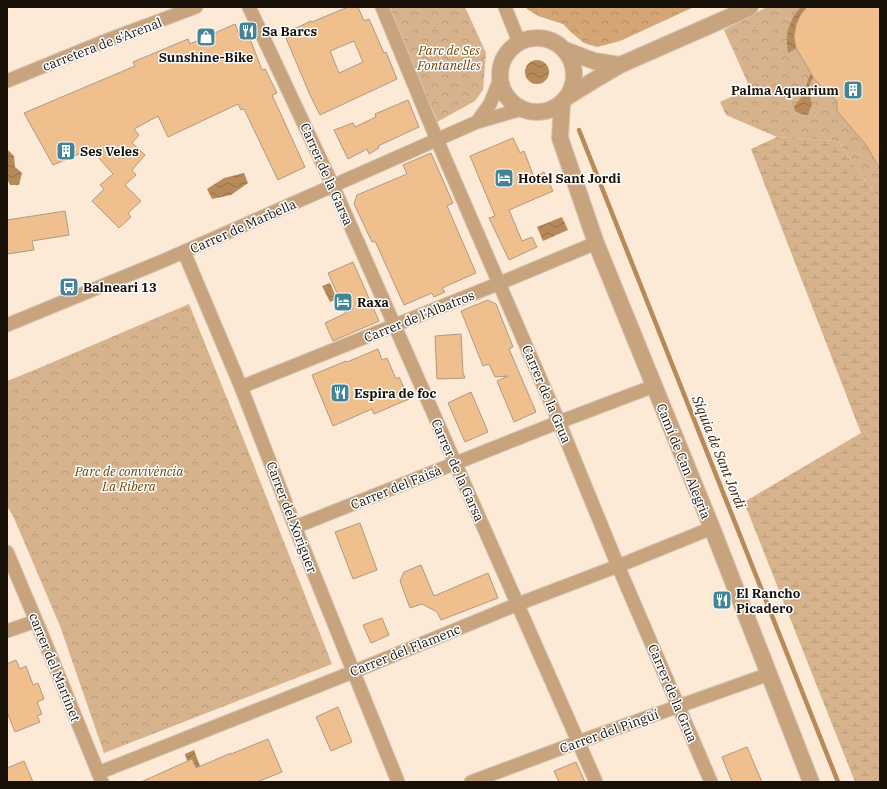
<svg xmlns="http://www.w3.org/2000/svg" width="887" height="789" font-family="'IBM Plex Serif',serif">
<defs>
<pattern id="forest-crowns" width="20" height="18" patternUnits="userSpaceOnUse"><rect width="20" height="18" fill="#d5a675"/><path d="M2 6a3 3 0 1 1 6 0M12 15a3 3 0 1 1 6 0" fill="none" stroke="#b68e64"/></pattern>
<pattern id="wetland-marsh" width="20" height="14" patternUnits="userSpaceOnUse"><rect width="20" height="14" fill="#d7b38d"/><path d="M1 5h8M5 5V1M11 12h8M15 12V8" fill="none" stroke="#b89978"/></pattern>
<pattern id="park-crowns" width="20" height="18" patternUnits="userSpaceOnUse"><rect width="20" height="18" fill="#d7b38d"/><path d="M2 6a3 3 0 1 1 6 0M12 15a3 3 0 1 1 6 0" fill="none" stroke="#b89978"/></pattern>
<pattern id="water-waves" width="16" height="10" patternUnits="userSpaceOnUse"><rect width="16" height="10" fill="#b78a59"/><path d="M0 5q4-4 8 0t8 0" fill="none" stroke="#946f48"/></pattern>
</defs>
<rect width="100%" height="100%" fill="#fce9d6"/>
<!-- forest -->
<path fill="url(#forest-crowns)" d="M526,7H694L620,41L597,47L584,43L572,33L563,24L538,16L527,9Z"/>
<!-- wetland -->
<path fill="url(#wetland-marsh)" d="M777,137L838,141L880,202V782H855L744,502L861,433L751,149Z"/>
<!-- park -->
<path fill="url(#park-crowns)" d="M389,7H465L486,53L483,90L475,101L437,122Z
M767,7H880V202L838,141L777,137L726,115L720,102L750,88L724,30Z
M189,304L247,448L332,664L104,753L60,626L14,518L7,506V381L32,371Z"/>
<!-- water -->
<path fill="url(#water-waves)" d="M802,7H807C795,21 793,30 796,48L788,53C786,37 786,30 794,16C797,12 798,9 802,7Z
M525 72a12 12 0 1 1 24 0a12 12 0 1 1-24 0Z
M811,74L813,77L808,89L812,104L810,109L808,115L801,114L795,111L794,106L805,93L808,79Z
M7,150L9,151L14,156L15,167L22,173L19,185H10L7,179Z
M244,173L248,183L231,195L212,199L207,189L224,178Z
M562,217L568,230L543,241L537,227Z
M330,283L337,299L330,302L322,286Z
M194,750L200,766L196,768L192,760L187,761L185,754Z"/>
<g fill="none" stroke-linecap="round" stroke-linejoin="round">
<!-- stream -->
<path stroke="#b78a59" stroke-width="4.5" d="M579,130L838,782"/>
</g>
<!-- building -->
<path fill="#efbf8d" stroke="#af9983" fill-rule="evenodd" d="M348,7H358L364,21L369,19L384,53L386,52L397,79L320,115L310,95L286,38L294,34L292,30L311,21L312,22ZM354,41L363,62L339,73L330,51Z
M807,7H880V169L866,145L837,111V101L815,80L796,48L794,37L796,25L801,14Z
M235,24L239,34L246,30L250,39L262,70L265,69L277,93L272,95L305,167L278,180L244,109L241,110L238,104L168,137L158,116L134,129L139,135L132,143L145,155L132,170L136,175L125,185L141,201L128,213L131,217L119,228L92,201L104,189L100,185L113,174L91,149L53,165L24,113L135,66L133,62L188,39L190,44Z
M408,100L419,127L378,146L379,148L369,154L367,149L348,159L334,130L353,123L355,127L376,117L375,114Z
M513,138L520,153L524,151L534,177L544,172L553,191L509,210L522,241L532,237L537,247L509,260L489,218L495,216L470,156Z
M431,153L453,203L447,206L476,273L442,288L445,292L434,297L432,293L404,305L375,241L372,242L354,204L357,195L407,174L403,165Z
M65,211L69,235L32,241L34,250L7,254V220Z
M353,262L379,321L333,341L325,323L346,313L328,273Z
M488,300L496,304L513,347L509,349L536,412L514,422L497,381L508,376L495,377L489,364L483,366L461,311Z
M461,334L463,373L465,378L437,379L435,336Z
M378,349L382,360L387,358L396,379L399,377L409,399L374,414L372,409L333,426L312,375L346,361L347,362Z
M471,392L488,432L465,442L448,403Z
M360,523L377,570L353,579L335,532Z
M421,565L434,596L488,573L498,598L441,620L437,612L422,604L410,608L400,581L404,572Z
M382,618L389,635L371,643L363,625Z
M16,660L20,669L26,666L33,685L38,683L44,699L37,702L42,714L37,716L40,722L15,732L7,712V664Z
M338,707L352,742L331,751L316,717Z
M268,739L282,772L257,782H141L192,759L196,768L231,753V754Z
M747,747L762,782H732L722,757Z
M24,761L33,782H7V768Z
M576,762L585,782H559L554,771Z"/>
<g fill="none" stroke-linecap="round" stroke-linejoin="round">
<defs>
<path id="minor" d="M249,7L333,186L596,782
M382,7L437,140L559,422L618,566L711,782
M505,7L519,42
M7,81L110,39L196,7
M477,122L490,104L500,79
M184,252L241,387L295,527L398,782
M7,325L165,260L477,122L522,109
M241,387L500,283L596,243
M295,527L559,422L654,386
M7,552L45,642L102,782
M7,631L36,621
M98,773L353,672L518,604L618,566L712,528
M471,782L578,742L769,674"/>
<path id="tertiary" d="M500 75a37 37 0 1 1 74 0a37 37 0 1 1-74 0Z
M565,50L594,61L620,65
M567,97L596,79L620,65L736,14L750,7
M562,103L560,138L596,243L712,528L811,782"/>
</defs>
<!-- minor casing -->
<use href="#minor" stroke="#d8c6b5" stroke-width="15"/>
<!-- tertiary casing -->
<use href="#tertiary" stroke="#d8c6b5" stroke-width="18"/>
<!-- minor -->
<use href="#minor" stroke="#c7a37e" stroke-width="13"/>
<!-- tertiary -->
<use href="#tertiary" stroke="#c7a37e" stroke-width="16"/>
</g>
<!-- icons -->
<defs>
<symbol id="restaurant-square" viewBox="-11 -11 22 22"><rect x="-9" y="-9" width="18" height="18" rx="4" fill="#438597" stroke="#fff"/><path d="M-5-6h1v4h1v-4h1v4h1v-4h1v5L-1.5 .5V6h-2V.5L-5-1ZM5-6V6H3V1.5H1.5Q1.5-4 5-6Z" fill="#fff"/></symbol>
<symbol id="shop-square" viewBox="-11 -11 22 22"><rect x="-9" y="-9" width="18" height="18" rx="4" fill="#438597" stroke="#fff"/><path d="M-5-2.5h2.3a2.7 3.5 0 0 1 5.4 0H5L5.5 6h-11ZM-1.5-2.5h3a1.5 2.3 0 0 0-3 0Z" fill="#fff"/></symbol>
<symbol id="building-square" viewBox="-11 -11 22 22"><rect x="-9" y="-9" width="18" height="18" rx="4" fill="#438597" stroke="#fff"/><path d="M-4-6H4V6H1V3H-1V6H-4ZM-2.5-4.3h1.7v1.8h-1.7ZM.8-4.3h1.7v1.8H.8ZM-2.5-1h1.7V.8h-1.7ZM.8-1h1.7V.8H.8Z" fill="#fff"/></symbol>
<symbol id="hotel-square" viewBox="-11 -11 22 22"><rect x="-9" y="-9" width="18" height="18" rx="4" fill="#438597" stroke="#fff"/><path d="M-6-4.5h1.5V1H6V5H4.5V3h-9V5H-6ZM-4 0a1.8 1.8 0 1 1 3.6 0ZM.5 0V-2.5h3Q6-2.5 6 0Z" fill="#fff"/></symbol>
<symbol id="bus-square" viewBox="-11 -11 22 22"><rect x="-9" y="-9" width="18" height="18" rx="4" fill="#438597" stroke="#fff"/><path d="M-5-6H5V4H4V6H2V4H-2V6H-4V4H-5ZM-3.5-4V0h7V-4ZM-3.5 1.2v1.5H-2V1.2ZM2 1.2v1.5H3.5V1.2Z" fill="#fff"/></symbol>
</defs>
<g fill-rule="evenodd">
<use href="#restaurant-square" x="237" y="20" width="22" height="22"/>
<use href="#shop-square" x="195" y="26" width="22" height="22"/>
<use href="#building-square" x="842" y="79" width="22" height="22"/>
<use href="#building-square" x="55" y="140" width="22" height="22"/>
<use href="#hotel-square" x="493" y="167" width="22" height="22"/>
<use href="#bus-square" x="58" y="276" width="22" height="22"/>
<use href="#hotel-square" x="332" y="291" width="22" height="22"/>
<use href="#restaurant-square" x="329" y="382" width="22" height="22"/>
<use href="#restaurant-square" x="711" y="589" width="22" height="22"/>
</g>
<g text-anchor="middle" stroke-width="3" stroke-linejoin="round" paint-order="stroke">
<!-- poi labels -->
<g font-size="13" font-weight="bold" fill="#181108" stroke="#fff" text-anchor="start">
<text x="262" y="36">Sa Barcs</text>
<text x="206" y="62" text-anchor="middle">Sunshine-Bike</text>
<text x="839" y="95" text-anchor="end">Palma Aquarium</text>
<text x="80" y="156">Ses Veles</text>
<text x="518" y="183">Hotel Sant Jordi</text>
<text x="83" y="292">Balneari 13</text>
<text x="357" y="307">Raxa</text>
<text x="354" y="398">Espira de foc</text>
<text x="736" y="598">El Rancho<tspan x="736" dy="15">Picadero</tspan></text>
</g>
<!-- street labels -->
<g font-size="13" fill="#181108" stroke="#fff">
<text transform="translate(102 44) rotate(-21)" y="5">carretera de s'Arenal</text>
<text transform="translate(327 174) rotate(66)" y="5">Carrer de la Garsa</text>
<text transform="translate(243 226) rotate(-24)" y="5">Carrer de Marbella</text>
<text transform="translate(419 316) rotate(-22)" y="5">Carrer de l'Albatros</text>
<text transform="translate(547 394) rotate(67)" y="5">Carrer de la Grua</text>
<text transform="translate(684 461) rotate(68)" y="5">Camí de Can Alegria</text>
<text transform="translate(458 470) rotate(66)" y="5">Carrer de la Garsa</text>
<text transform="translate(396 487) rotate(-22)" y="5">Carrer del Faisà</text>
<text transform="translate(292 517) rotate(69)" y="5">Carrer del Xoriguer</text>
<text transform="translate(405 650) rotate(-22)" y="5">Carrer del Flamenc</text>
<text transform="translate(55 667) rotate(68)" y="5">carrer del Martinet</text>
<text transform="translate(673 693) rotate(67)" y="5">Carrer de la Grua</text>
<text transform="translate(609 731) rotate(-20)" y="5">Carrer del Pingüí</text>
</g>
<!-- park labels -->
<g font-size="13" font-style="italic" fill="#704404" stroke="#fff">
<text x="449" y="55">Parc de Ses<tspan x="449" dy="15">Fontanelles</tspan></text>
<text x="129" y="476">Parc de convivència<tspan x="129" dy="15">La Ribera</tspan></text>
</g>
<!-- water labels -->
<g font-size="14" font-style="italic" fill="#3a2610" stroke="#fff">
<text transform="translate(719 452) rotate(68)" y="5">Síquia de Sant Jordi</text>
</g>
</g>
<!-- border -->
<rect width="887" height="789" fill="none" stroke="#181108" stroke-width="16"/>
</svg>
